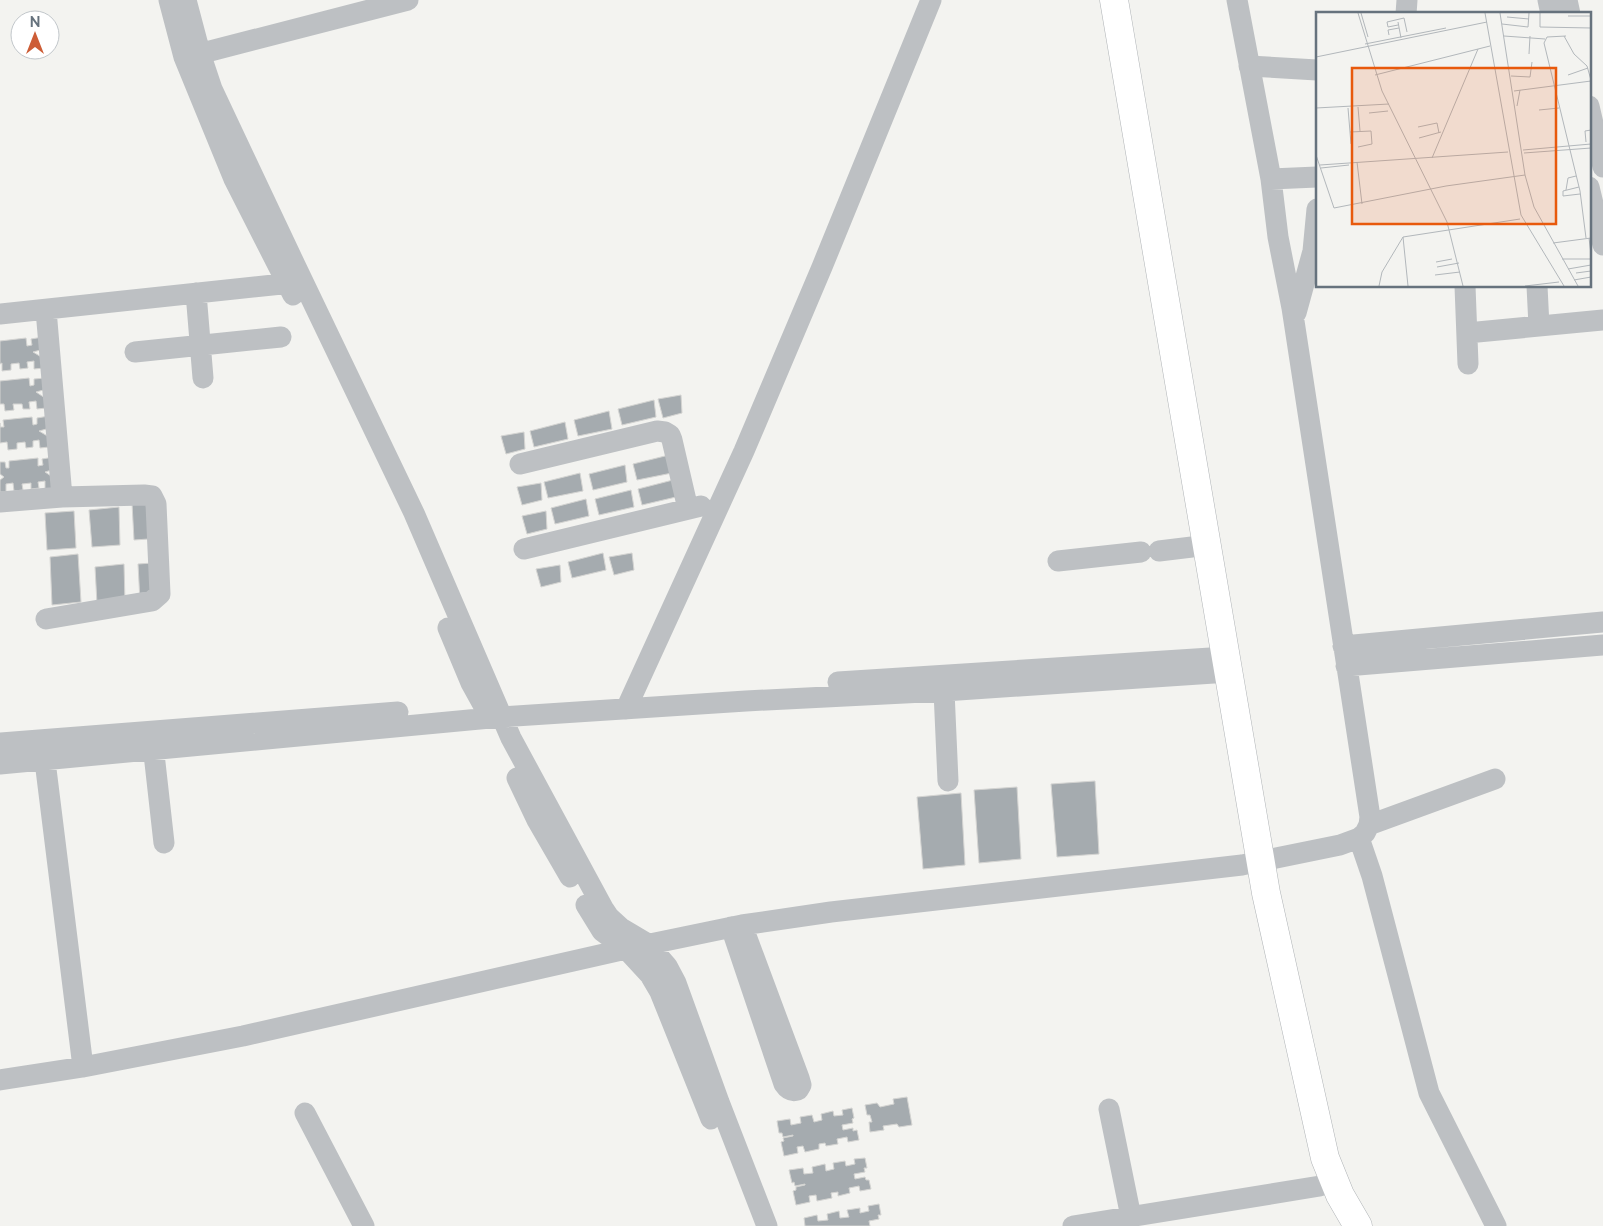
<svg xmlns="http://www.w3.org/2000/svg" width="1603" height="1226" font-family="Raleway,sans-serif">
<rect width="100%" height="100%" fill="#f3f3f0"/>
<!-- building -->
<path fill="#a5abaf" stroke="#d4d4d2" d="M43,337L44,349L33,352L43,358L44,368L34,369V361L27,362L28,368L20,369L19,363L11,364V370L2,371V363L0,364V341L26,338L27,346L32,345L31,339Z
M29,378L30,386L34,385V379L45,378L47,389L36,392L45,398L46,408L37,409L36,401L29,402L30,409H23L22,404H13L14,410L5,411L4,404H0V381Z
M681,395L682,413L663,418L658,399Z
M654,400L656,417L622,425L618,409Z
M609,411L612,429L578,436L574,420Z
M49,416L50,428L39,431L49,437V447L40,448L39,440L33,441V447L26,448L25,442L17,443V449L8,450L7,442L0,443V423V427H4L3,420L32,417L33,425L37,424V418Z
M565,422L568,439L534,447L530,431Z
M524,432L525,449L506,454L501,436Z
M669,455L672,473L637,480L633,464Z
M54,457L55,469L45,472L54,478L55,488L45,489V481L38,482L39,488L31,489V483L22,484L23,490L14,491L13,483L6,484V492H0V480L4,477L0,474V462H5L6,468H9V461L38,458V466L43,465L42,459Z
M625,465L627,482L593,490L589,474Z
M580,473L583,491L548,498L544,482Z
M673,480L676,497L642,505L638,489Z
M541,483L542,500L522,505L517,487Z
M631,490L634,507L599,515L595,499Z
M586,499L589,516L555,524L551,508Z
M160,501L163,538L134,540L132,503Z
M119,507L120,545L92,547L89,510Z
M74,511L76,548L47,550L45,513Z
M546,511L547,529L527,534L522,516Z
M603,553L606,570L572,578L568,562Z
M632,553L634,570L614,575L609,557Z
M78,554L81,602L52,605L50,557Z
M167,562L169,599L140,601L138,564Z
M124,564L125,602L97,604L95,567Z
M560,565L561,582L541,587L536,569Z
M1095,781L1099,854L1057,857L1051,784Z
M1017,787L1021,859L979,863L974,790Z
M961,793L965,865L923,869L917,797Z
M907,1097L912,1125L899,1127L897,1124L883,1126L884,1130L870,1132L869,1122H872L870,1115H867L865,1105L877,1103L880,1107L894,1104L893,1099Z
M852,1108L854,1118L852,1119L853,1123L842,1125L843,1130L853,1128V1131L857,1130L859,1140L848,1142L847,1137L837,1139L838,1144L826,1146L825,1143L819,1144V1149L805,1152L803,1146L797,1147L798,1153L784,1156L781,1142L784,1141L783,1138L793,1136V1135L783,1137L782,1133H779L777,1121L790,1119L791,1125L801,1123L800,1117L812,1115L814,1122L822,1120L821,1114L833,1111L834,1116L843,1115L842,1110Z
M865,1158L867,1168H864L865,1172L854,1174L855,1179L865,1177L866,1180H869L871,1189L860,1191L859,1186L849,1188L850,1193L838,1196V1192L831,1193L832,1198L817,1201L816,1195L809,1196L810,1202L796,1205L793,1191L796,1190V1187L805,1185V1184L795,1186L794,1182L792,1183L789,1170L803,1168L804,1174L813,1173L812,1167L825,1164L826,1171L834,1169L833,1163L845,1161L846,1166L855,1164L854,1159Z
M879,1204L881,1215H878L879,1219L869,1221L870,1226H805L804,1218L817,1215L818,1221L828,1220L827,1214L839,1211L840,1218L849,1217L847,1210L860,1208V1213L869,1211L868,1206Z"/>
<g fill="none" stroke-linecap="round" stroke-linejoin="round">
<defs>
<path id="major" d="M1114,0L1266,893L1325,1158L1340,1195L1358,1226"/>
</defs>
<!-- major casing -->
<use href="#major" stroke="#b0b4b7" stroke-width="29"/>
<!-- minor -->
<path stroke="#bdc0c3" stroke-width="21" d="M169,0L184,57L234,179L293,295
M186,0L200,53L212,89L296,267L414,513L511,738L603,908L609,917L621,928L648,944L667,966L676,983L719,1102L767,1226
M1548,0L1551,14
M1567,0L1570,14
M1406,14L1407,0
M187,57L408,0
M1249,66L1317,70
M1589,106L1603,167
M1271,179L1317,177
M1589,187L1603,245
M1465,286L1468,364
M1537,286L1539,326
M196,293L203,378
M46,310L62,497
M1296,313L1313,251L1317,209
M0,314L301,282
M1467,333L1603,320
M135,352L281,337
M520,464L657,431L665,432L670,435L672,440L688,509
M0,502L62,497L144,495L152,496L156,504L160,594L152,601L46,619
M524,549L701,506
M1159,551L1192,547
M1058,561L1141,552
M448,628L471,683L487,712
M1343,646L1603,622
M1346,666L1603,645
M838,682L1226,657
M944,691L948,781
M626,709L744,451L822,267L931,0
M152,736L164,843
M0,743L398,712
M43,745L83,1067
M0,764L501,717L746,701L944,691L1229,672
M517,778L537,820L570,877
M1369,825L1495,779
M1359,838L1372,876L1429,1093L1496,1226
M586,905L602,931L626,949L650,975L660,992L711,1119
M731,927L784,1084C788,1090 791,1092 798,1090L801,1085L799,1078L742,925
M0,1080L83,1067L243,1036L626,949L742,925L831,912L1242,865L1340,845L1359,838L1365,833L1369,825L1370,817L1292,308L1278,237L1271,179L1237,0
M1109,1109L1131,1217
M305,1113L364,1226
M1073,1226L1320,1186"/>
<!-- major -->
<use href="#major" stroke="#fff" stroke-width="28"/>
</g>
<!-- overview -->
<g transform="translate(1316 12)">
<rect width="275" height="275" fill="#f3f3f0"/>
<path fill="none" stroke="#b2b7bb" stroke-width="1" d="M42,1L66,79L131,210L147,274M45,1L52,25M169,1L205,203L248,274M224,1V15L275,16M252,4H275M191,5L213,7M82,10L85,26M186,12L212,15L213,1M82,13L72,15L71,10L88,6L91,20M73,23L72,18L83,16M188,24L229,27M248,24L258,42L271,54L275,68M250,24L231,25L228,31L264,179L270,226M49,32L130,16M213,42L214,24M0,45L171,10M59,63L174,34M252,63L272,56M195,64L214,65L216,50M198,79L275,69M201,94L204,78M42,95L44,119M0,96L73,92M32,96L35,132M223,98L243,96M53,101L72,99M102,115L121,111L123,121M34,120L55,119L56,132L42,135M103,126L125,120M270,130L269,119L275,118M207,138L275,132M208,141L275,136M0,143L18,196L130,174L209,163L184,1M116,146L162,37M41,150L46,192M4,153L192,140M5,156L33,153M209,163L218,195L262,274M263,175L247,179V184L264,182M250,178L252,166L260,164M273,226L275,242M237,231L275,226M246,247H275M120,250L136,247M121,255L143,251M252,257L275,253M260,261L275,259M119,263L144,260M258,268L275,265M63,274L66,260L87,225M92,274L87,225L204,207M209,274L243,270"/>
<path fill="#e8590c" fill-opacity="0.15" stroke="#e8590c" stroke-width="2.5" d="M36,56H240V212H36Z"/>
<rect width="275" height="275" fill="none" stroke="#66727d" stroke-width="2.5"/>
</g>
<!-- north arrow -->
<g transform="translate(35 35)"><circle r="24" fill="#ffffff" stroke="#c2c7cb"/>
<path d="M0-4L9 19L0 12L-9 19Z" fill="#cd5d36"/>
<text y="-8" font-size="14" font-weight="bold" text-anchor="middle" fill="#66727d">N</text>
</g>
</svg>
